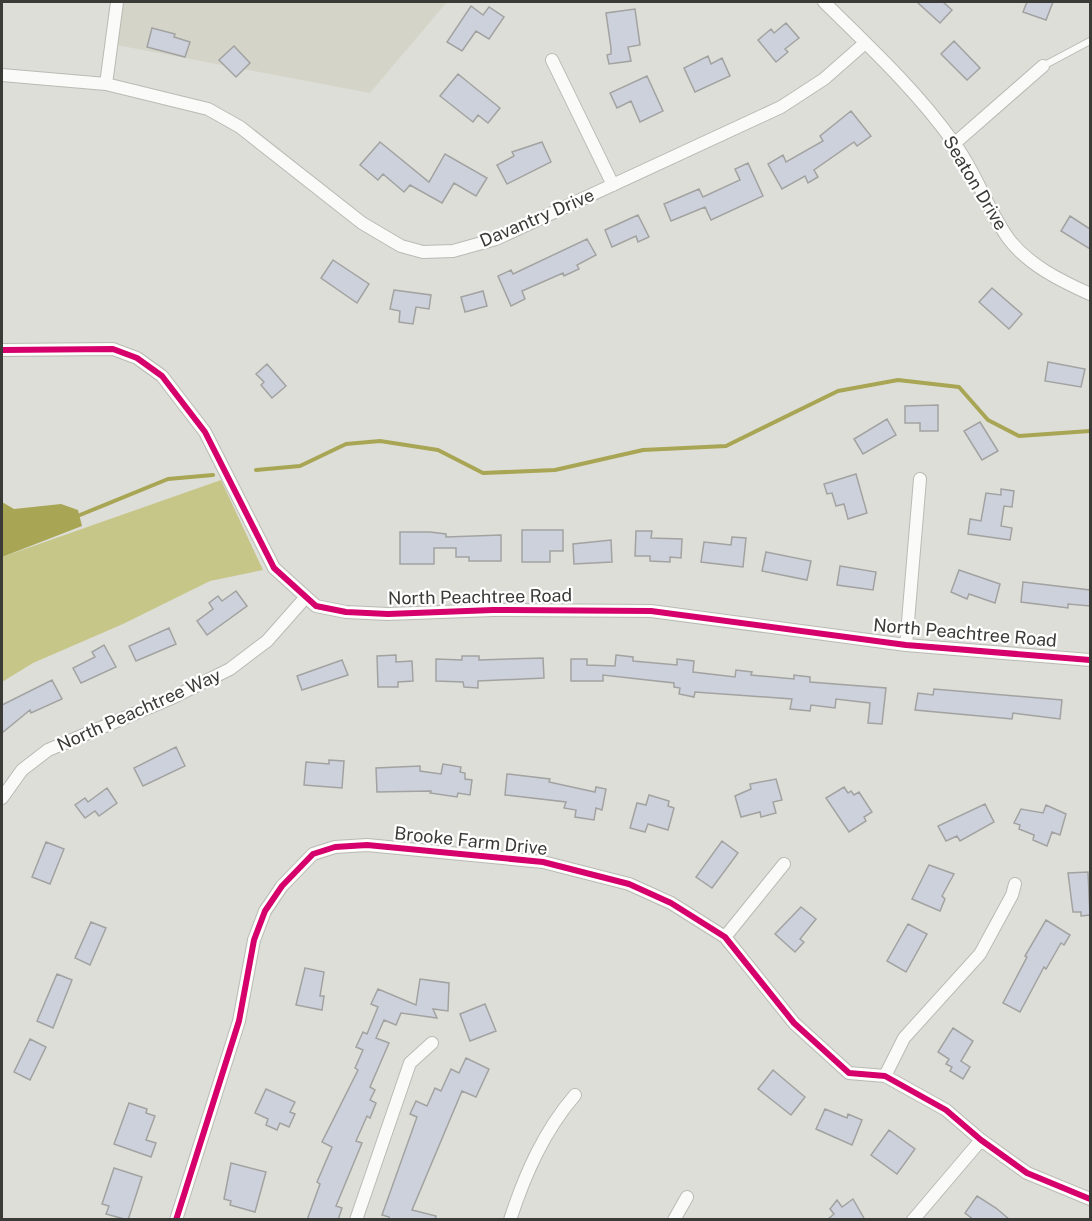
<svg xmlns="http://www.w3.org/2000/svg" width="1092" height="1221" font-family="'Public Sans',sans-serif">
<rect width="100%" height="100%" fill="#deded8"/>
<!-- built -->
<path fill="#d4d5c8" d="M115,2H447L370,93L111,44Z"/>
<!-- green -->
<path fill="#c7c689" d="M221,480L263,570L210,581L123,624L33,663L2,682V557Z"/>
<!-- water -->
<path fill="#a8a654" d="M2,502L14,509L61,504L78,510L82,526L2,557Z"/>
<g fill="none" stroke-linecap="round" stroke-linejoin="round">
<!-- stream -->
<path stroke="#a8a654" stroke-width="4" d="M256,470L300,466L346,444L380,441L438,450L483,473L555,470L643,450L726,446L838,391L898,380L959,387L988,420L1019,436L1090,431
M80,515L168,479L213,475"/>
</g>
<!-- building -->
<path fill="#ccd1dc" stroke="#a2a2a1" stroke-width="1.5" d="M917,2H943L952,10L940,23Z
M1027,2H1053L1046,20L1023,12Z
M471,6L483,15L489,7L504,17L489,39L476,31L462,51L447,42Z
M635,9L640,45L628,47L631,61L609,64L607,55L611,54V48L606,13Z
M786,23L799,38L785,49L788,52L776,62L758,40L771,29L774,33Z
M152,28L175,34L174,37L190,42L185,57L147,47Z
M954,41L980,68L967,80L941,54Z
M234,46L250,63L236,77L219,60Z
M708,56L711,64L722,58L730,76L695,92L684,68Z
M458,74L500,108L488,123L478,115L473,122L440,96Z
M647,76L663,111L640,122L631,101L617,108L610,93Z
M851,111L871,136L857,146L854,142L814,170L818,177L808,183L805,176L782,189L768,164L783,155L786,162L823,141L820,136Z
M380,142L429,182L445,154L487,178L476,196L454,183L442,203L410,185L404,192L383,174L378,180L360,165Z
M542,142L551,162L507,184L497,165L514,156L512,152Z
M748,163L763,196L711,220L705,207L671,221L664,204L699,189L703,197L740,180L735,169Z
M638,215L649,237L638,242L636,236L612,247L605,230Z
M1070,216L1090,229V249L1061,231Z
M587,239L596,255L577,265L579,269L564,276L563,273L522,291L525,299L511,306L498,276L511,270L513,274Z
M333,260L369,284L357,303L321,278Z
M992,288L1022,314L1009,329L979,302Z
M394,290L431,295L429,309L416,307L413,324L399,322L400,311L390,309Z
M483,291L487,306L465,312L461,297Z
M1048,362L1085,369L1081,387L1045,381Z
M267,364L286,386L272,398L261,385L264,382L256,374Z
M938,405V431H920V423H905V406Z
M887,419L896,435L863,454L854,439Z
M980,422L998,451L982,460L964,431Z
M856,474L867,513L848,519L844,504L836,506L832,493L827,494L824,484Z
M1001,489L1014,491L1012,507L1004,506L1001,526L1012,528L1010,540L968,534L970,519L981,521L986,493L1001,495Z
M522,530H563V551H550V562H522Z
M636,531H652L651,538L682,539L681,558L670,557V562L650,561V556H635Z
M400,532H430L446,534V537L501,535V561H469V557H456V548H434V564H400Z
M732,537L746,538L743,567L701,562L704,542L731,545Z
M611,540L612,562L574,564L573,544Z
M766,552L811,561L807,580L762,571Z
M840,566L876,572L873,590L837,585Z
M959,570L1000,584L995,603L969,594L967,599L951,592Z
M1023,582L1090,590V606L1068,604V608L1021,602Z
M236,591L247,606L207,635L197,621L213,609L209,603L218,596L222,601Z
M169,628L176,644L136,661L129,646Z
M104,645L116,667L81,683L73,668L95,657L92,652Z
M396,655V662L412,661L413,681L398,682V687H378L377,656Z
M616,655L633,657V661L677,665V659L694,661L693,672L735,677L736,670L752,672L751,675L794,679V675L810,677V682L886,688L882,724L868,723L870,703L836,699L835,708L811,705L810,711L790,709L792,699L695,692L694,697L679,694L680,688L674,687V683L603,675V681H571V659H587V665L615,666Z
M462,656H479V660L543,658L544,678L478,681V688L464,687L463,682L436,681V659L462,660Z
M342,660L348,675L302,690L297,676Z
M52,680L62,699L31,713L30,710L2,733V705Z
M934,689L1062,700L1060,719L1013,713L1012,719L915,710L918,693L933,695Z
M176,747L185,766L143,786L134,768Z
M329,760L344,761L342,788L304,785L306,762L329,764Z
M443,764L461,767L460,772L465,773V779L472,780L470,795L458,793L457,797L430,793L431,791L377,792L376,768L420,766V771L441,774Z
M507,774L550,779L549,782L595,792L596,787L606,789L602,810L596,808L594,820L575,817L576,810L564,808L566,802L505,795Z
M776,779L782,800L773,802L776,813L761,817L760,812L741,817L735,796L751,789L750,784Z
M844,787L848,793L851,791L854,795L859,792L872,812L864,817L866,821L849,832L826,798Z
M107,788L117,803L99,816L95,811L85,818L75,805L85,798L88,802Z
M649,795L669,801L668,806L674,808L668,830L648,824L645,832L630,828L637,803L646,805Z
M985,804L994,822L960,841L957,836L946,841L938,826Z
M1046,805L1066,814L1060,835L1052,832L1047,846L1033,840L1034,835L1019,829L1020,825L1014,823L1021,809L1043,813Z
M722,841L738,853L712,888L696,877Z
M46,842L64,849L50,884L32,877Z
M929,865L954,874L942,896L945,899L940,911L912,899Z
M1088,872L1090,915L1081,916V912H1073L1068,873Z
M801,907L816,919L800,939L804,942L795,952L775,934Z
M1046,920L1070,935L1064,945L1061,943L1046,969L1044,967L1020,1012L1003,1003L1027,957L1025,956Z
M91,922L106,928L90,965L75,958Z
M908,924L927,934L906,972L887,961Z
M305,968L324,972L320,996H324L322,1010L296,1005Z
M57,974L72,980L53,1028L37,1021Z
M420,979L449,983L448,1011L433,1009L437,1018L401,1013L396,1025L384,1020L376,1038L389,1043L370,1087L375,1090L370,1100L376,1103L370,1118L367,1116L356,1141L362,1143L336,1206L342,1208L338,1220H307L320,1184L317,1182L332,1147L322,1142L358,1070L355,1068L363,1050L356,1047L363,1032L367,1034L378,1007L371,1004L378,989L416,1005Z
M485,1004L496,1031L470,1041L460,1014Z
M953,1028L973,1041L961,1061L970,1067L963,1079L950,1071L952,1067L946,1064L949,1059L938,1052Z
M30,1039L46,1047L30,1080L14,1072Z
M466,1058L489,1069L476,1097L462,1091L412,1210L436,1216L435,1220H389V1217L382,1215L417,1117L410,1114L416,1101L427,1106L435,1088L441,1091L451,1069L459,1073Z
M773,1070L805,1097L791,1115L758,1089Z
M266,1089L295,1102L290,1112L295,1114L289,1127L280,1123L277,1130L266,1125L268,1119L255,1113Z
M129,1103L147,1109L146,1113L155,1116L146,1140L156,1143L151,1157L114,1144Z
M825,1109L847,1118L848,1114L862,1120L852,1145L816,1129Z
M889,1130L915,1149L897,1174L871,1155Z
M231,1163L266,1172L255,1212L230,1205L231,1201L224,1199Z
M114,1168L142,1177L128,1220L106,1214L109,1206L102,1204Z
M977,1196L996,1208L1010,1220H974L965,1213Z
M853,1199L865,1220H827L834,1214L830,1209L837,1200L842,1207Z"/>
<g fill="none" stroke-linecap="round" stroke-linejoin="round">
<defs>
<path id="lane" d="M1043,66L1090,41"/>
<path id="street" d="M824,2C869,46 917,91 954,143C976,172 987,209 1008,238C1028,265 1061,281 1090,294
M552,60L613,185
M2,75L106,84L208,109L240,127L362,223L401,246L423,252L453,251L496,239L781,107L824,79L865,43
M106,84L117,2
M955,143L1043,66
M2,350L113,349L137,358L162,376L205,432L274,568L316,606L346,612L388,614L493,610L651,611L906,645L1090,660
M906,645L920,479
M2,798L22,770L48,750L174,697L230,669L267,641L305,598
M725,937L784,864
M885,1076L904,1038L980,954L1012,895L1015,884
M176,1220L239,1021L254,940L265,911L282,886L313,854L335,847L367,845L543,862L629,884L671,903L725,937L794,1023L849,1073L885,1076L946,1110L981,1140L1027,1173L1090,1199
M356,1220L410,1063L432,1043
M510,1220C525,1174 544,1131 575,1095
M674,1220L687,1197
M913,1220L981,1140"/>
</defs>
<!-- lane casing -->
<use href="#lane" stroke="#babab5" stroke-width="8"/>
<!-- street casing -->
<use href="#street" stroke="#babab5" stroke-width="14"/>
<!-- lane -->
<use href="#lane" stroke="#fafaf9" stroke-width="6"/>
<!-- street -->
<use href="#street" stroke="#fafaf9" stroke-width="12"/>
<defs>
<path id="cycleway" d="M2,350L113,349L137,358L162,376L205,432L274,568L316,606L346,612L388,614L493,610L651,611L906,645L1090,660
M176,1220L239,1021L254,940L265,911L282,886L313,854L335,847L367,845L543,862L629,884L671,903L725,937L794,1023L849,1073L885,1076L946,1110L981,1140L1027,1173L1090,1199"/>
</defs>
<!-- cycleway casing -->
<use href="#cycleway" stroke="#fff" stroke-width="10"/>
<!-- cycleway -->
<use href="#cycleway" stroke="#d6006c" stroke-width="6"/>
</g>
<g text-anchor="middle" stroke-width="4.5" stroke-linejoin="round" paint-order="stroke">
<!-- street labels -->
<g font-size="18" fill="#3a3a36" stroke="#fff">
<text transform="translate(975 183) rotate(59)" y="6">Seaton Drive</text>
<text transform="translate(537 218) rotate(-23)" y="6">Davantry Drive</text>
<text transform="translate(480 597) rotate(-1)" y="6">North Peachtree Road</text>
<text transform="translate(965 633) rotate(5)" y="6">North Peachtree Road</text>
<text transform="translate(139 710) rotate(-24)" y="6">North Peachtree Way</text>
<text transform="translate(471 841) rotate(6)" y="6">Brooke Farm Drive</text>
</g>
</g>
<!-- border -->
<rect width="1092" height="1221" fill="none" stroke="#3a3a36" stroke-width="6"/>
</svg>
